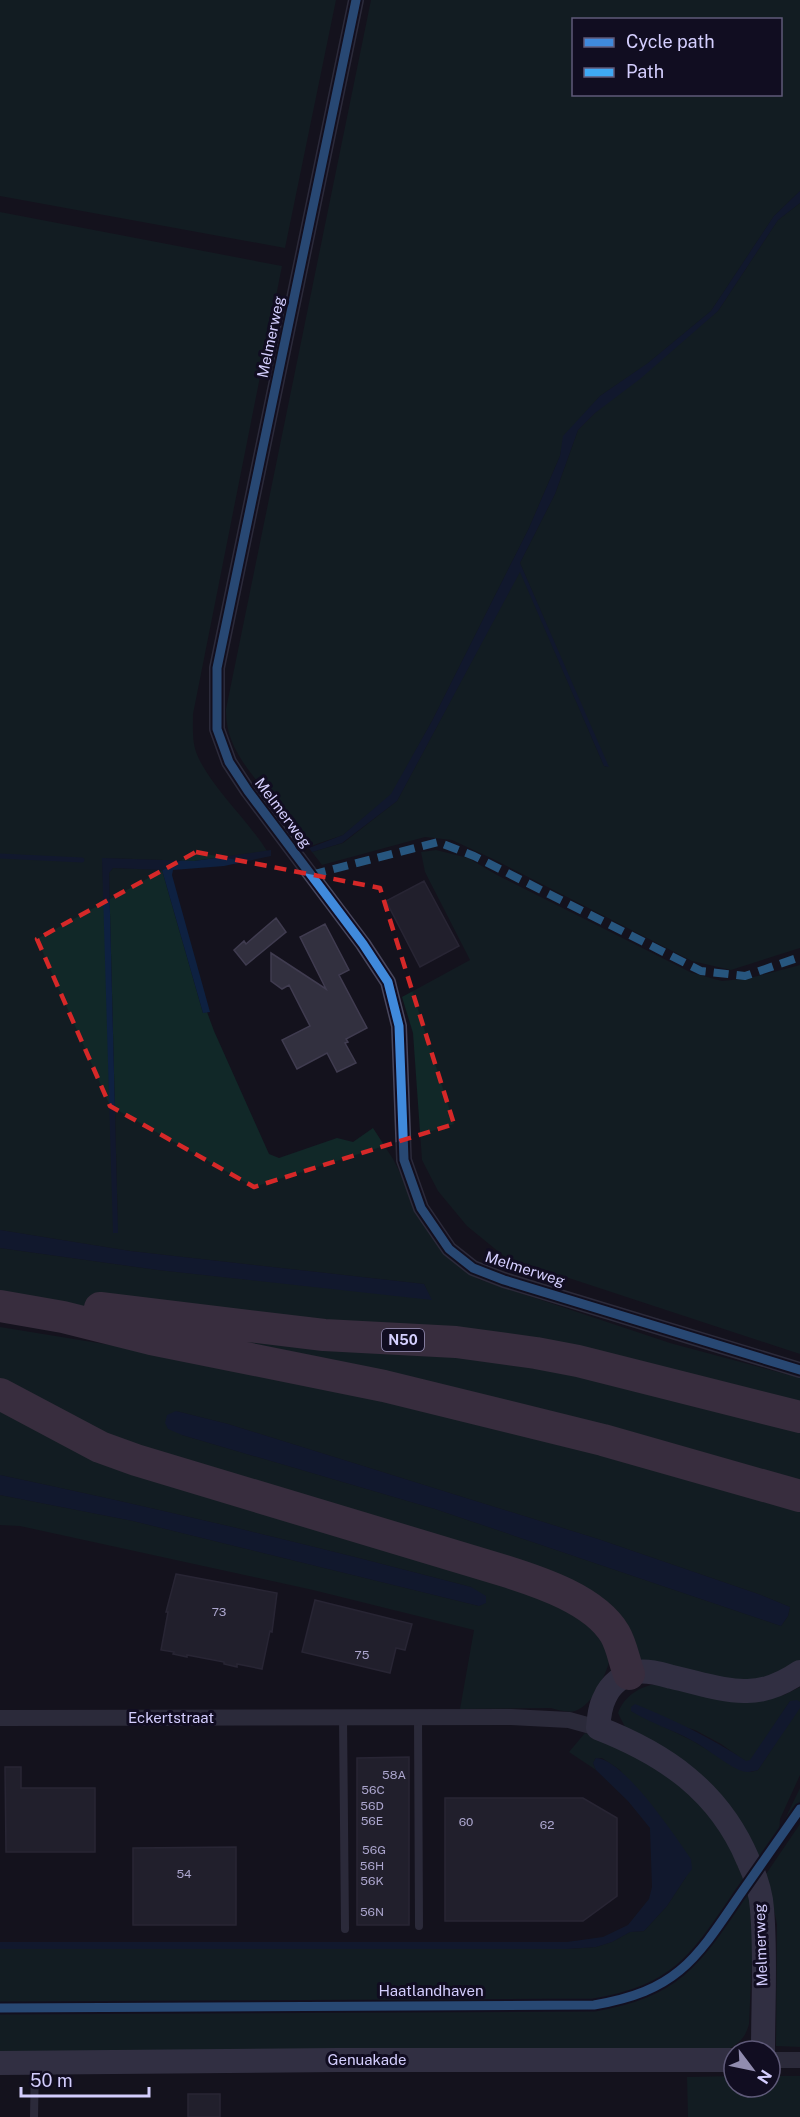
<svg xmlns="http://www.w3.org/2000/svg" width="800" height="2117" font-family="'Public Sans',sans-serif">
<rect width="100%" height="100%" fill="#14121d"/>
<!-- green -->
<path fill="#112828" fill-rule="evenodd" d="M0,0H336L285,248L0,196Z
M371,0H800V191L774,216L711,311L647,364L600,396L564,436L560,456L529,528L432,721L391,795L343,835L308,847C295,830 281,812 268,795C247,768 225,745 226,709ZM574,20H780V94H574Z
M800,203V948L731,970L692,961L493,859L452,840L425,837L322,865L312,852L343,843L397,801L520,571L604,766L608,767L520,563L555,494L578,430L595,413L718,311L778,220Z
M0,212L282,266L193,714C193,727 192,740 196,752C208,784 248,820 267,851L194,861L102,858L118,1233L109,873L113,868L162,870L203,1013L207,1012L214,1031L269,1154L279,1158L337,1138L353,1142L373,1128L393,1159L434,1239L448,1258L478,1279L670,1343L800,1378V1485L0,1295V1248L158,1270L431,1299L424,1284L130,1251L0,1230Z
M436,850L468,858L497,875L692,973L722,981L750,978L800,965V1354L505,1257L467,1226L438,1191L422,1160L413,1033L402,997L470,960L425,872L421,852Z
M0,1327L215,1362L509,1428L800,1512V1663L786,1673L738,1682L635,1658L619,1626L111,1447L0,1390ZM176,1411L228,1424L598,1539L761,1595L790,1607L788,1616L781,1626L435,1509L182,1435Z
M0,1403L492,1572L589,1615L611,1655C607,1672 594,1705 575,1711C568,1713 558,1710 551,1708L460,1709L474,1630L313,1590L20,1526L0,1525V1495L133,1521L479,1606L486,1602L471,1587C315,1546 158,1508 0,1475Z
M657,1684L764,1699L784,1695L800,1687V1775L780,1819L779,1835L765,1856L757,1857L625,1727L618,1713C624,1696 640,1686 657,1684ZM790,1701L800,1702L799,1708L758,1770L751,1772L740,1770L693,1741L631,1711L695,1730L721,1744L745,1761H750Z
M585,1733L607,1739L649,1759L701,1804L728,1842L746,1886L752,1909L753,1938L749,2024C746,2036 740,2043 730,2048L0,2053V1949H567L596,1947L612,1942L630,1932L644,1931L667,1906L686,1877L620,1770L602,1758H596L593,1763L596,1770L569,1752Z
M800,1788V1803L785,1825V1819Z
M800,1824V2047L776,2046L777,1924L766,1874Z
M734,2076V2087H770V2076H800V2117H688L687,2077Z"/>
<!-- water -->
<path fill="#0e2141" d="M800,191V203L778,220L718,311L640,379L595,413L578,430L555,494L520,563L609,767L604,766L520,572L397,801L342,843L312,852L309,848L343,835L391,794L432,721L529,528L560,456L563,436L600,396L648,363L711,311L774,216Z
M271,850V856L224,866L173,870L172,875L210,1012L203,1013L162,870L113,868L109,873L118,1233H113L102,858L194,861Z
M0,1230L130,1251L424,1284L432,1300L158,1270L0,1248Z
M176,1411L228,1424L598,1539L761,1595L790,1607L788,1616L781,1626L435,1509L182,1435L168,1429L165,1423L167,1415Z
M0,1475C158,1508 315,1546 471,1587L486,1596V1603L479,1606L133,1521L0,1495Z
M797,1700L800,1702V1708L758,1770C751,1772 746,1773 739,1770C722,1762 707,1748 691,1740C671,1729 650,1723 631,1711V1707L635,1704C674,1720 710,1737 746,1761L750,1760L790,1701Z
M596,1758C624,1759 675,1836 691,1859L692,1869L686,1877L667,1906L644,1931L630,1932L612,1942L596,1947L567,1949H0V1942H567L603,1937L628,1925L649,1899L652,1887L650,1828L628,1801L596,1770L593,1763Z"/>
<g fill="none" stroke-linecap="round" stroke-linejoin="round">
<!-- stream -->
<path stroke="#0e2141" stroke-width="5" d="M0,856L82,860"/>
</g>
<!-- building -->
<path fill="#32303f" stroke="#403c50" stroke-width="1.5" d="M424,881L459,946L420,967L386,901Z
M276,918L286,932L246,965L234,950L244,941L246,944Z
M325,924L349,970L339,975L367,1028L346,1039L348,1042L345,1043L356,1063L337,1072L327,1053L297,1069L282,1040L310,1026L289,985L282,989L271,981V953L326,989L300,937Z
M176,1574L277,1593L272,1632L270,1631L262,1669L237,1664V1667L224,1664V1662L187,1655V1657L173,1654L174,1652L161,1650L168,1612H166Z
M315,1600L412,1624L405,1650L396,1648L390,1673L302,1652Z
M409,1757V1925H357V1758Z
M5,1767H21V1788H95V1852H6Z
M445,1798H583L617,1818V1896L583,1921H445Z
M236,1847V1925H133V1848Z
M188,2094H220V2117H188Z"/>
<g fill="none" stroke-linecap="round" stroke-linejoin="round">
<!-- lane -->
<path stroke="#48475d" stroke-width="8" d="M343,1717L345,1929
M418,1717L419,1926
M34,2117L35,2064"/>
<!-- street -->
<path stroke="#48475d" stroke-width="16" d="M356,0L217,668V729L229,762L248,791L363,944L388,982L399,1026L404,1160L421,1208L449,1249L473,1268L504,1280L800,1370
M0,1718L511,1717L569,1720L598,1728
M770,2060H800"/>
<!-- secondary -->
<path stroke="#555370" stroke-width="24" d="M763,2051C763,2004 766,1955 762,1909C761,1892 755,1875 748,1860C719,1791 665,1754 598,1728C599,1717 600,1706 605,1697C610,1685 623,1674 636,1672C648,1670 661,1674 672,1677C696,1682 720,1691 744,1691C765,1692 784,1683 800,1672
M0,2063L339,2060H734"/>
<!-- highway -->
<path stroke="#644e66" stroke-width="32" d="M0,1306L63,1317L151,1339L384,1386L603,1440L800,1496
M100,1308L324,1335L456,1342L536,1353L578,1361L800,1417
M0,1394L100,1447L136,1460L505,1571C540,1582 595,1600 615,1634C622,1646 624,1661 629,1674"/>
<!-- quiet -->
<path stroke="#3fa9f5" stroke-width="8" stroke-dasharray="15 8" stroke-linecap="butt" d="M311,875L438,842L474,856L701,971L745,976L800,957"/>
<defs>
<path id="cycleway" d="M356,0L217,668V729L229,762L248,791L363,944L388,982L399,1026L404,1160L421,1208L449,1249L473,1268L504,1280L800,1370
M0,2008L594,2005C676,1991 695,1961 739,1896C759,1867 780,1838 800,1809"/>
</defs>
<!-- cycleway casing -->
<use href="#cycleway" stroke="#110d21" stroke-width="13"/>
<!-- cycleway -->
<use href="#cycleway" stroke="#408adc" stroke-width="9"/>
</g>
<!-- marked area -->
<path d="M0 0H800V2117H0ZM196,852L380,888L454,1124L254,1187L110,1106L37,939Z" fill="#14121d" fill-opacity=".55" fill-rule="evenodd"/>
<path fill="none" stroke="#d62828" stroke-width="4.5" stroke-dasharray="12 8" stroke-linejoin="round" d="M196,852L380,888L454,1124L254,1187L110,1106L37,939Z"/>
<g text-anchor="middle" stroke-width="6" stroke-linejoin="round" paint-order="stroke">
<!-- number labels -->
<g font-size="12" fill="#aca6ce">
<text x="219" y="1616">73</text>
<text x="362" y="1659">75</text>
<text x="394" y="1779">58A</text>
<text x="373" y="1794">56C</text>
<text x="372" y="1810">56D</text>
<text x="372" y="1825">56E</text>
<text x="466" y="1826">60</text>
<text x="547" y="1829">62</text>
<text x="374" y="1854">56G</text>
<text x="372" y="1870">56H</text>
<text x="184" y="1878">54</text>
<text x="372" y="1885">56K</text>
<text x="372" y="1916">56N</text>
</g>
<!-- shield labels -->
<rect fill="#110d21" stroke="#9a94bc" stroke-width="1.5" x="382" y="1329" width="42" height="22" rx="4.5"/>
<g font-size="14" font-weight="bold" fill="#d4cefe">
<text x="403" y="1345">N50</text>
</g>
<!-- street labels -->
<g font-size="15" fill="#d4cefe" stroke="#110d21">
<text transform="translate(271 337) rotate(-78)" y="5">Melmerweg</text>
<text transform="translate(283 813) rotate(53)" y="5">Melmerweg</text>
<text transform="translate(525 1269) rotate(18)" y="5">Melmerweg</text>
<text x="171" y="1723">Eckertstraat</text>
<text transform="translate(761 1945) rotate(-92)" y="5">Melmerweg</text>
<text x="431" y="1996">Haatlandhaven</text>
<text x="367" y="2065">Genuakade</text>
</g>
</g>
<!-- legend -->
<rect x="572" y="18" width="210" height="78" fill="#110d21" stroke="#5f5a79" stroke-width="1.5"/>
<rect x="584" y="38" width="30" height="9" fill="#408adc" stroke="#5f5a79" stroke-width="1.5"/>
<text x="626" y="48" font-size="18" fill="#d4cefe">Cycle path</text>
<rect x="584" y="68" width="30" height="9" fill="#3fa9f5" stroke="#5f5a79" stroke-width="1.5"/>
<text x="626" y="78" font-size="18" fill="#d4cefe">Path</text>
<!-- north arrow -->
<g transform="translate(752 2069) rotate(122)"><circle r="28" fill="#110d21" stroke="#5f5a79" stroke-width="1.5"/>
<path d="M0-4.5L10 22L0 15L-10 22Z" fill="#918caf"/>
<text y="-9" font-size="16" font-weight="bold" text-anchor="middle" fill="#d4cefe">N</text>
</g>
<!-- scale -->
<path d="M21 2087v9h128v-9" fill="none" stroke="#d4cefe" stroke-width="3"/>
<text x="30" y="2087" font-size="18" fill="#d4cefe" stroke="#110d21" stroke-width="4.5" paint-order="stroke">50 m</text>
</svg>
